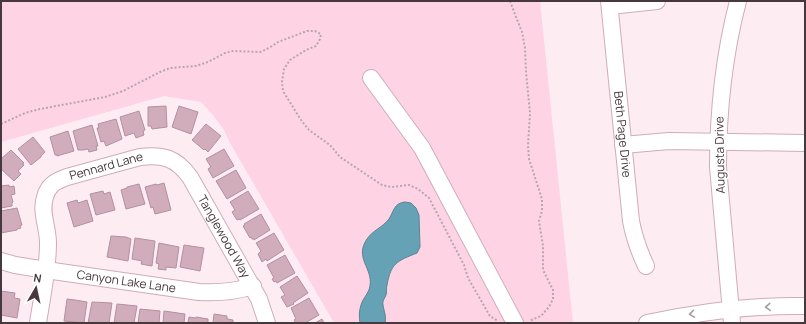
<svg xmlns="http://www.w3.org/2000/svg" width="806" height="324" font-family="Manrope,sans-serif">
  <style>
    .green { fill: #fed4e5 }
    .water { fill: #66a2b5; stroke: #5d8291 }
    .building { fill: #d1adbc; stroke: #b3909f }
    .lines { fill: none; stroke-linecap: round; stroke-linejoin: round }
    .minor-casing { stroke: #d0acbb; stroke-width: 18 }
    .path { stroke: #b6a6ac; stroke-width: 2; stroke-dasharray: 2 2; stroke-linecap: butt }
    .minor { stroke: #fff; stroke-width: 16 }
    .oneway { stroke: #a39c9e }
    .labels { text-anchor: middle; stroke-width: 3.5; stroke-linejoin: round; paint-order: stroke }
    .street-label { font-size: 12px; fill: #47383e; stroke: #fff }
  </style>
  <rect width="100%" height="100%" fill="#fdedf3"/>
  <path class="green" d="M 1,1 L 540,1 L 573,323 L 334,323 L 230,143 L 224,130 L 213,115 L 201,102 L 164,96 L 1,142 Z"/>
  <path class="water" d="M 405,202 L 411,203 L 416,208 L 419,215 L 420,247 L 417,253 C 397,261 391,263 387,285 C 386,289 387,292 386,295 C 385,297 384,299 383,301 C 382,308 387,314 385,323 L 360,323 C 359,317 359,311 361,305 C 363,298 369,293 370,286 C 373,268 354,258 367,239 C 372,231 383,227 389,219 C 394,211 394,203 405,202 Z"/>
  <path class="building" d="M 166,106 L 167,127 L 152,129 L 151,126 L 148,126 L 148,107 Z
    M 179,106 L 198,112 L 191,134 L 172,127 Z
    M 139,111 L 145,130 L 143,131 L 144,135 L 136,138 L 134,133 L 125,136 L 120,117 Z
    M 116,119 L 122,139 L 106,146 L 104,141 L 101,142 L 97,128 L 99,128 L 98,124 Z
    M 206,124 L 221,136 L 208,152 L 205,149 L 204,150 L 192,140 Z
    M 92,125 L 98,146 L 96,146 L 97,150 L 89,152 L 88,149 L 83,150 L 78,150 L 73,131 Z
    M 68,131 L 74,151 L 57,156 L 57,155 L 55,155 L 50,137 Z
    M 33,137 L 45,152 L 41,156 L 41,157 L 31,165 L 18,149 Z
    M 224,149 L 234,166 L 213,178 L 208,169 L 211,167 L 206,159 Z
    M 11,150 L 24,163 L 22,164 L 24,165 L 18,171 L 21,174 L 14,181 L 1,169 L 1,159 Z
    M 236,170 L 246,188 L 227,199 L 216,181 Z
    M 164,183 L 171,210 L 155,214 L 153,207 L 151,208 L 145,187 L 156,184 L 157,185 Z
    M 139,184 L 145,204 L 126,209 L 121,190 L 127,188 L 127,187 Z
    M 9,185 L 9,187 L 14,186 L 15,194 L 11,195 L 13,202 L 12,203 L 12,206 L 1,208 L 1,186 Z
    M 103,191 L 104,194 L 110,192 L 115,210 L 96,215 L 90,194 Z
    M 248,191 L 259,209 L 240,220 L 239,219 L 237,220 L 232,212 L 235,210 L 230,202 Z
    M 77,200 L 78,203 L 87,200 L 93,221 L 74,227 L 67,203 Z
    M 17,208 L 22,225 L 20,226 L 21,228 L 17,229 L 17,230 L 1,233 L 1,211 Z
    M 261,214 L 270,230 L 254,240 L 254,239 L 252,239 L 251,237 L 250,238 L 243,226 L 245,225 L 244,224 Z
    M 274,233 L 284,250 L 267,261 L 266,259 L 262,262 L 258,254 L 261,251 L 256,243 Z
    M 111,236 L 126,237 L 131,239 L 128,261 L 107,257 Z
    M 135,238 L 155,241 L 152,266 L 141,264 L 142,261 L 132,259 Z
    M 159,243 L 179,247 L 176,268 L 166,267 L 166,270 L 158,269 L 159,264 L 156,263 Z
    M 184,245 L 204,248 L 200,271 L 180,267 Z
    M 285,255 L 295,273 L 277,283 L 276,281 L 274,282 L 272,279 L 274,278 L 267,265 Z
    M 297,276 L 308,293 L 293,303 L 294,304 L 287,307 L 281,297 L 285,295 L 280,287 Z
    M 1,291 L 15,293 L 14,298 L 20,299 L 17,318 L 1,315 Z
    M 309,298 L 319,315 L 305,323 L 296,323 L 294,320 L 296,319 L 291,308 Z
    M 67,299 L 75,300 L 87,302 L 84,323 L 64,321 Z
    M 92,302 L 112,303 L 109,323 L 88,323 Z
    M 117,304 L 137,306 L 134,323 L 114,323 Z
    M 140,309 L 160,311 L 159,323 L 138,323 Z
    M 164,311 L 185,314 L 184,323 L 163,323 Z
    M 214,314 L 227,316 L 227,319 L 233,320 L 233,323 L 213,323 Z
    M 189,317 L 196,318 L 196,317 L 208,319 L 208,323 L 188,323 Z
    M 322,319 L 324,323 L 315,323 Z"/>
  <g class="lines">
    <g class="minor-casing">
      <g id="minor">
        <path id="s1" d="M 609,1 L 631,221 C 634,237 639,251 646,266"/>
        <path d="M 610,6 L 657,1"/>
        <path d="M 371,78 L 422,148 L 515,323"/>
        <path d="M 623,145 L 669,141 L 805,143"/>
        <path id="s2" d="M 1,261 L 15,265 L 46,270 L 199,292 C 217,293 234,292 253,286"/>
        <path id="s3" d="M 38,323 C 42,297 48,270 48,243 C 48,227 40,212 45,197 C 48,185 56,181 67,177 L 140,157 C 163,154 176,158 190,177 L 259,299 L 267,323"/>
        <path d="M 647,323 C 699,312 752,305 805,306"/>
        <path d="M 732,323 L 718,167 C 718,111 724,55 738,1"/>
      </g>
    </g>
    <path class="path" d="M 510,1 L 516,17 L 522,32 L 525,48 L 526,72 L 530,113 L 528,145 L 529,159 L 542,199 L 542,211 L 539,221 L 543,246 L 543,270 L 553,290 L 553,299 L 549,307 L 541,316 L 529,321
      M 1,124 L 25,113 L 40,109 L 105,97 L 123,91 L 160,72 L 170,68 L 196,66 L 208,62 L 225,53 L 233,51 L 260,52 L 269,48 L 278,42 L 307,31 L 315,31 L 321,34 L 320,39 L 316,46 L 306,50 L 290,60 L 284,69 L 282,82 L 283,91 L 301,120 L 309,130 L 330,145 L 340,157 L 382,185 L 391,187 L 409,185 L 418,189 L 429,198 L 464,265 L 468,278 L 490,316 L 498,321"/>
    <use href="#minor" class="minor"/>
  </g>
  <defs><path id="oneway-chevron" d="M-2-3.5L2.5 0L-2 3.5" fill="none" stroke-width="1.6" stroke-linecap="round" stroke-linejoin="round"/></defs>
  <g class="oneway">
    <use href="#oneway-chevron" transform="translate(768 307) rotate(177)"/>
    <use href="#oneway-chevron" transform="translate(692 314) rotate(171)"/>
  </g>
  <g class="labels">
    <g class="street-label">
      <text dy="4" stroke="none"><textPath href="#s1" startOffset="134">Beth Page Drive</textPath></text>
      <text transform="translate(720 155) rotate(-91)" y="4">Augusta Drive</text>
      <text dy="4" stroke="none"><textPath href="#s3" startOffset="199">Pennard Lane</textPath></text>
      <text dy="4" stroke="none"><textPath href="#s3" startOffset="360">Tanglewood Way</textPath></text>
      <text dy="4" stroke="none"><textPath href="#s2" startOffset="127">Canyon Lake Lane</textPath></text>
    </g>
  </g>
  <rect width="806" height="324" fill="none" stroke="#47383e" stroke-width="4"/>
  <g transform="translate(36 288) rotate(9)" stroke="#ffffff" stroke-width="3" paint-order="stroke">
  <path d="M0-3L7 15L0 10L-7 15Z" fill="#47383e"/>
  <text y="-6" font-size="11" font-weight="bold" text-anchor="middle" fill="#47383e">N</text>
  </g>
</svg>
